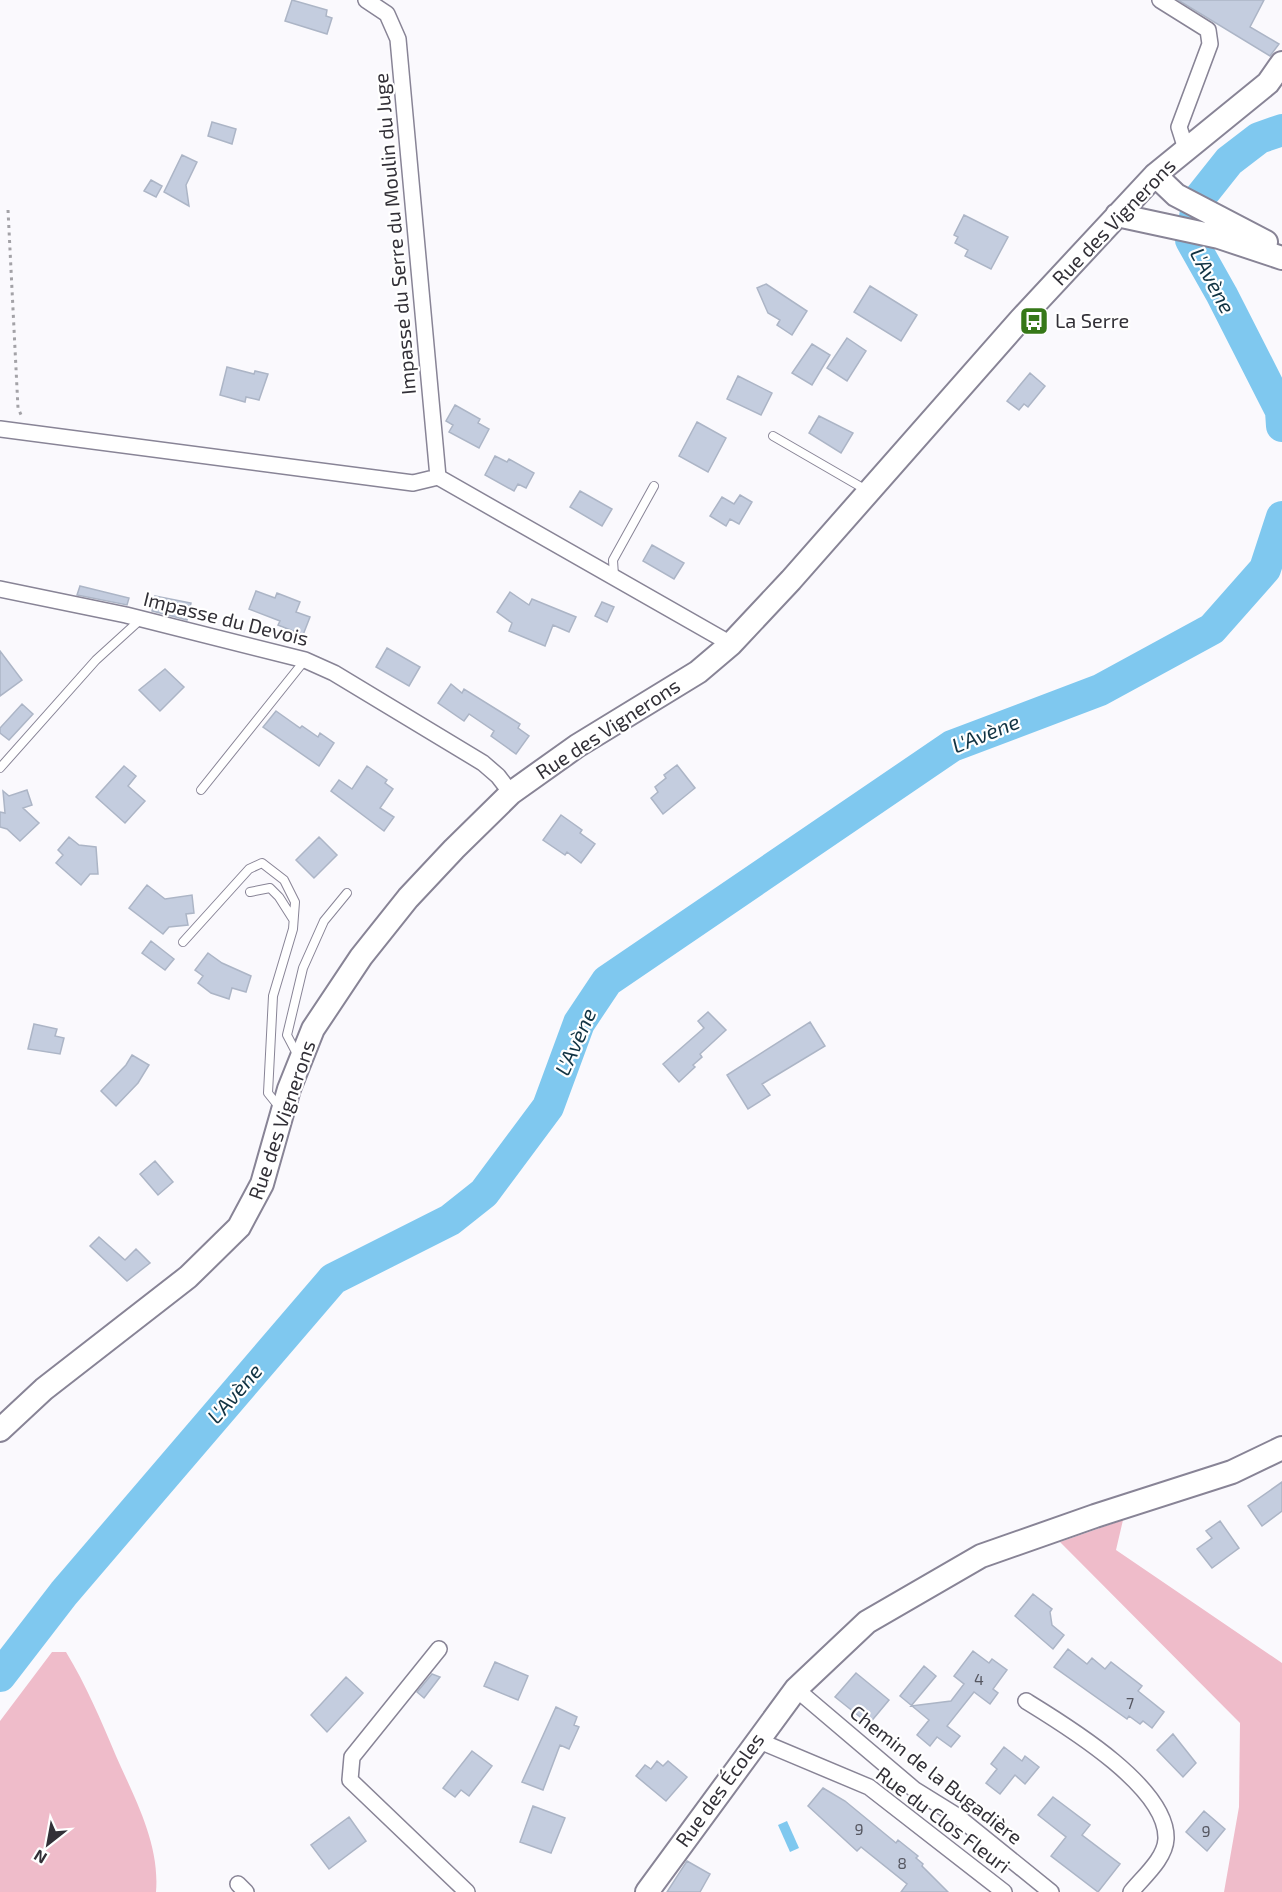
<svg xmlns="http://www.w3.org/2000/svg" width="1282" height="1892" font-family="'Exo 2',sans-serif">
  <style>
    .green { fill: #efbcca }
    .water { fill: #7fc8ef }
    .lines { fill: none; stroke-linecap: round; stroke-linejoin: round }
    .river { stroke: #7fc8ef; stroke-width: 32 }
    .building { fill: #c4cddf; stroke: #acb5c6; stroke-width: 1.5 }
    .lane-casing { stroke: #888496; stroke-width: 10 }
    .street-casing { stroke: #888496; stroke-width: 18 }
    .secondary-casing { stroke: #888496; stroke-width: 26 }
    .path { stroke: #a3a2a7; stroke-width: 3; stroke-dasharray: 3 4.5; stroke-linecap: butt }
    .lane { stroke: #fff; stroke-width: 8 }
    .street { stroke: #fff; stroke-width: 15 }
    .secondary { stroke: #fff; stroke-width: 22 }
    .labels { text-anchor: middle; stroke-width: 4.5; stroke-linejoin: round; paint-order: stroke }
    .number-label { font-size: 16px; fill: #565761 }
    .street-label { font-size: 20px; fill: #323037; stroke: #fff }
    .poi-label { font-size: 20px; fill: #323037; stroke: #fff; text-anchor: start }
    .water-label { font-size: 21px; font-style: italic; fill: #113343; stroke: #fff }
  </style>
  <rect width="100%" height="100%" fill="#faf9fd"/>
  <path class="green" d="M 1123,1520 L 1116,1550 L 1282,1663 L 1282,1892 L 1224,1892 L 1239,1807 L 1240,1723 L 1060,1542 Z
    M 52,1652 L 66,1652 C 86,1685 101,1720 116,1756 C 135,1799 160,1844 156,1892 L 0,1892 L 0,1721 Z"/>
  <path class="water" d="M 787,1821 L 799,1848 L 790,1852 L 778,1825 Z"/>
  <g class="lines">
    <path class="river" d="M 1282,130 L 1259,138 L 1229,161 L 1198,200 L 1191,240 L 1222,295 L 1281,411 L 1282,426
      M 0,1676 L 64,1593 L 333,1279 L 450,1220 L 484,1193 L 548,1107 L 579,1023 L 607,981 L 952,746 L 1100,690 L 1212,629 L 1265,569 L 1282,517"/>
  </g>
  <path class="building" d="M 292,0 L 327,10 L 326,16 L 332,18 L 327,34 L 285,21 Z
    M 1178,0 L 1264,0 L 1250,27 L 1279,44 L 1270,56 Z
    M 212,122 L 236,129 L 232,144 L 208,136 Z
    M 182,155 L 197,162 L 186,185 L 189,206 L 164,192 Z
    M 151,180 L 162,186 L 156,197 L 144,191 Z
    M 964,215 L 1008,237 L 991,269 L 965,256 L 968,250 L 955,243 L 958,237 L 954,235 Z
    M 766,284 L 807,311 L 792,335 L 777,325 L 780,320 L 768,313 L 757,288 Z
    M 870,286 L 917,315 L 901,341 L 854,312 Z
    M 847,338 L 866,351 L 847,381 L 827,368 Z
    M 812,344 L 830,355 L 812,385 L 792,373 Z
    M 227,367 L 254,374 L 255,371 L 268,374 L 259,400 L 246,397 L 245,402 L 220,395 Z
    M 1030,373 L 1045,386 L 1028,407 L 1024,404 L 1019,410 L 1007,401 Z
    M 738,376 L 772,393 L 761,415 L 727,399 Z
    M 455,405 L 480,419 L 478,423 L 489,429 L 479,448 L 449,432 L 453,425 L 446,421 Z
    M 819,416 L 853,433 L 841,453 L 809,433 Z
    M 697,422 L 726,438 L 708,472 L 679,456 Z
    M 495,456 L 507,462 L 509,459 L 534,473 L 526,488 L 518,484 L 514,491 L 485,475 Z
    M 580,491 L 612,509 L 602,526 L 570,507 Z
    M 740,495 L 752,502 L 739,524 L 730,519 L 726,526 L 710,516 L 722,497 L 734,504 Z
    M 652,545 L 684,563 L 674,579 L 643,561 Z
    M 80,586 L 129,598 L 127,605 L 77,595 Z
    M 256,591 L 275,598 L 277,593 L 300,602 L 296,612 L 310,617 L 303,635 L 278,625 L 280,621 L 249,609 Z
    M 510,592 L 529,605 L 532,599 L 576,617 L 569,632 L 553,625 L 545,646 L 509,631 L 512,623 L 497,612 Z
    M 155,596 L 191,603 L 187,620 L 152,611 Z
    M 602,602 L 614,607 L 607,622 L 595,616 Z
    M 387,648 L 420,667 L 409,686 L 376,667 Z
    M 0,651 L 22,680 L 0,696 Z
    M 165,669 L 184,687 L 160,711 L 139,690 Z
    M 451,684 L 462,693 L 464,689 L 520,724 L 518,728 L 529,736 L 516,754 L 491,736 L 494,731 L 469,714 L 464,721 L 438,703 Z
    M 22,704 L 33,714 L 9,740 L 0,733 L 0,728 Z
    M 276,711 L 300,728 L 302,726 L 318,737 L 320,733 L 334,743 L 319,766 L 263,727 Z
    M 677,765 L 695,788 L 663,814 L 651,798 L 658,792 L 655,787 L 666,778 L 664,775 Z
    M 124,766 L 136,776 L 128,786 L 145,801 L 125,823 L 96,797 Z
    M 367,766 L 387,780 L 385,783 L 393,789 L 380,808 L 394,817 L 384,831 L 331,791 L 339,780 L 352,789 Z
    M 27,790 L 32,805 L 23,808 L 39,823 L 20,841 L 7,829 L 0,827 L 0,812 L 5,813 L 3,791 L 9,796 Z
    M 561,815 L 582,830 L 580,833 L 595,844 L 581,863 L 567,852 L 565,855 L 543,840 Z
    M 69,837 L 79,845 L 96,847 L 98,874 L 90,874 L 81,885 L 56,863 L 63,855 L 58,850 Z
    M 319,837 L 337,855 L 314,878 L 296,860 Z
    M 147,885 L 165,899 L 192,895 L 194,913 L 186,914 L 188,925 L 169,927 L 163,934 L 129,908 Z
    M 151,941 L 174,959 L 165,970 L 142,953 Z
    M 208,953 L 222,963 L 251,976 L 246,992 L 232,988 L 229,999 L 211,993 L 198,983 L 203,976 L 195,970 Z
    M 708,1012 L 726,1030 L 700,1054 L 702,1057 L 693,1065 L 695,1067 L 679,1082 L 663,1064 L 704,1028 L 698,1021 Z
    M 810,1022 L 825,1046 L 762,1084 L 770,1095 L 748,1109 L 727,1075 Z
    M 34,1024 L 57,1029 L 55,1036 L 64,1038 L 60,1054 L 28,1049 Z
    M 132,1055 L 149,1065 L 138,1083 L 116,1106 L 101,1091 L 126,1065 Z
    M 155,1161 L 173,1182 L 158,1195 L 140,1174 Z
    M 99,1237 L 125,1260 L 136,1249 L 150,1263 L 127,1281 L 90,1246 Z
    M 1282,1482 L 1282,1511 L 1262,1526 L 1248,1506 Z
    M 1220,1521 L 1239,1548 L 1212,1568 L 1197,1549 L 1212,1538 L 1206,1531 Z
    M 1033,1594 L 1052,1609 L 1050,1612 L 1052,1625 L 1064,1635 L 1053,1649 L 1015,1616 Z
    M 1068,1649 L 1087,1664 L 1092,1658 L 1105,1669 L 1111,1662 L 1142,1686 L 1138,1691 L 1164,1712 L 1152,1728 L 1143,1721 L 1140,1724 L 1129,1716 L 1127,1719 L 1054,1667 Z
    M 973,1651 L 989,1663 L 992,1659 L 1007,1670 L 993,1689 L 998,1693 L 990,1704 L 974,1692 L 947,1726 L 960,1736 L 951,1747 L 937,1737 L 930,1746 L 917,1735 L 929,1720 L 900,1696 L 924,1666 L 936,1676 L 911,1706 L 951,1701 L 964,1684 L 954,1676 Z
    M 495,1662 L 528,1676 L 518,1700 L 484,1686 Z
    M 856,1673 L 889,1700 L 869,1724 L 835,1697 Z
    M 432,1674 L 440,1677 L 424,1698 L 417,1692 Z
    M 346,1677 L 363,1693 L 327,1732 L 311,1715 Z
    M 556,1707 L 577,1717 L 574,1725 L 579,1727 L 569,1749 L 560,1745 L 543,1790 L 522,1782 Z
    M 1173,1734 L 1196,1763 L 1183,1777 L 1157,1750 Z
    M 1004,1747 L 1022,1761 L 1025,1756 L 1039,1767 L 1025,1784 L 1015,1775 L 1000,1794 L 986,1783 L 997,1769 L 991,1764 Z
    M 472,1751 L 492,1766 L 469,1796 L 461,1790 L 455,1797 L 443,1788 Z
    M 657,1761 L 663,1766 L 668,1761 L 687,1777 L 666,1801 L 636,1776 L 645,1765 L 651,1769 Z
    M 823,1788 L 845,1801 L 896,1843 L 898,1840 L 918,1856 L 916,1858 L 923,1864 L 922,1866 L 948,1892 L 901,1892 L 907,1884 L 861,1847 L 857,1851 L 808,1806 Z
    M 1053,1797 L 1090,1825 L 1082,1835 L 1120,1864 L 1098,1892 L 1051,1856 L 1066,1837 L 1038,1815 Z
    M 533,1806 L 565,1818 L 551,1853 L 520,1842 Z
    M 1204,1811 L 1225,1829 L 1207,1851 L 1186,1832 Z
    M 349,1817 L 366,1841 L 329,1869 L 311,1845 Z
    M 687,1861 L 710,1874 L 700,1892 L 667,1892 Z"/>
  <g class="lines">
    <g class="lane-casing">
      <path id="lane" d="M 773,436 L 868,491
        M 614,576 L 613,560 L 654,486
        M 0,768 L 96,660 L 140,620
        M 201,790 L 305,660
        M 250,892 L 270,888 L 279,897 L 293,919
        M 183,942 L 249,869 L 262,863 L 284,880 L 295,902 L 293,929 L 273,996 L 268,1093 L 280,1108
        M 298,1056 L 287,1035 L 303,968 L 324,921 L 347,893"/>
    </g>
    <g class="street-casing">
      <path id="street" d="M 366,0 L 387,14 L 398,39 L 438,477
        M 1160,0 L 1208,30 L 1210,44 L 1179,127 L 1186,149
        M 0,429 L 413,483 L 438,477 L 731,644
        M 0,589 L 126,615 L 305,660 L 334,673 L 483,763 L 498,776 L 511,793
        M 439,1649 L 352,1757 L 350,1780 L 467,1892
        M 796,1689 L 915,1790 L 957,1816 L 1051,1892
        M 1026,1701 C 1065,1725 1168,1787 1166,1839 C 1165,1859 1143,1877 1131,1892
        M 757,1740 L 869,1787 L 1004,1892
        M 238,1884 L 246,1892"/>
    </g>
    <g class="secondary-casing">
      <path id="secondary" d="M 1155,175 L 1176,195 L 1266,242
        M 1117,215 L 1219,237 L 1282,258
        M 0,1430 L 44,1389 L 188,1277 L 239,1227 L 262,1184 L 289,1089 L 313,1029 L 361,957 L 408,898 L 454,849 L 511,793 L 577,746 L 698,672 L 731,644 L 791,580 L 1020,320 L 1155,175 L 1268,83 L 1282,63
        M 647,1892 L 796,1689 L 867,1622 L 981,1556 L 1095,1516 L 1232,1472 L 1282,1448"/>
    </g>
    <path class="path" d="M 8,210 L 18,408 L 22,417"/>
    <use href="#lane" class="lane"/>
    <use href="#street" class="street"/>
    <use href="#secondary" class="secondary"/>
  </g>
  <defs>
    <g id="bus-square" transform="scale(1.5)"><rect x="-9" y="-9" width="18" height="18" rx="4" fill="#367818" stroke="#fff"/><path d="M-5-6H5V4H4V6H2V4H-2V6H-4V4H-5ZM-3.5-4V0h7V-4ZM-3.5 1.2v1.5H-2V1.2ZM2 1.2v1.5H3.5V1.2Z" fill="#fff"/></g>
  </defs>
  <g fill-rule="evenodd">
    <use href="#bus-square" x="1034" y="321"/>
  </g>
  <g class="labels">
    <g class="number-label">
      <text x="979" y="1685">4</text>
      <text x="1130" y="1709">7</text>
      <text x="859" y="1835">9</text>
      <text x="1206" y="1837">9</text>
      <text x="902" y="1869">8</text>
    </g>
    <g class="street-label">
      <text transform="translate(1114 222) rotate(-46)" y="7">Rue des Vignerons</text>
      <text transform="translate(395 234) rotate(-95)" y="7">Impasse du Serre du Moulin du Juge</text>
      <text transform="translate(226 619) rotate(14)" y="7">Impasse du Devois</text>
      <text transform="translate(608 729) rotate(-33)" y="7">Rue des Vignerons</text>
      <text transform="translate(282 1120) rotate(-71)" y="7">Rue des Vignerons</text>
      <text transform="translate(936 1775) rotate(38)" y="7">Chemin de la Bugadière</text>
      <text transform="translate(720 1790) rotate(-54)" y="7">Rue des Écoles</text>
      <text transform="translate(943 1820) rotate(37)" y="7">Rue du Clos Fleuri</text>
    </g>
    <g class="poi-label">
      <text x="1055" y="328">La Serre</text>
    </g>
    <g class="water-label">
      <text transform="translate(1212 281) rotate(62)" y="7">L'Avène</text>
      <text transform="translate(986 734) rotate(-22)" y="7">L'Avène</text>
      <text transform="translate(576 1042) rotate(-66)" y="7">L'Avène</text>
      <text transform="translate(235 1394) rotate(-49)" y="7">L'Avène</text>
    </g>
  </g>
  <g transform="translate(48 1844) rotate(211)" stroke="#ffffff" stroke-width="4.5" paint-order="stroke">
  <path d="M0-4.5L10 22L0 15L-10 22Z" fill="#323037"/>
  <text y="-9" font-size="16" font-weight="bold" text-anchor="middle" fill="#323037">N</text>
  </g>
</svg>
